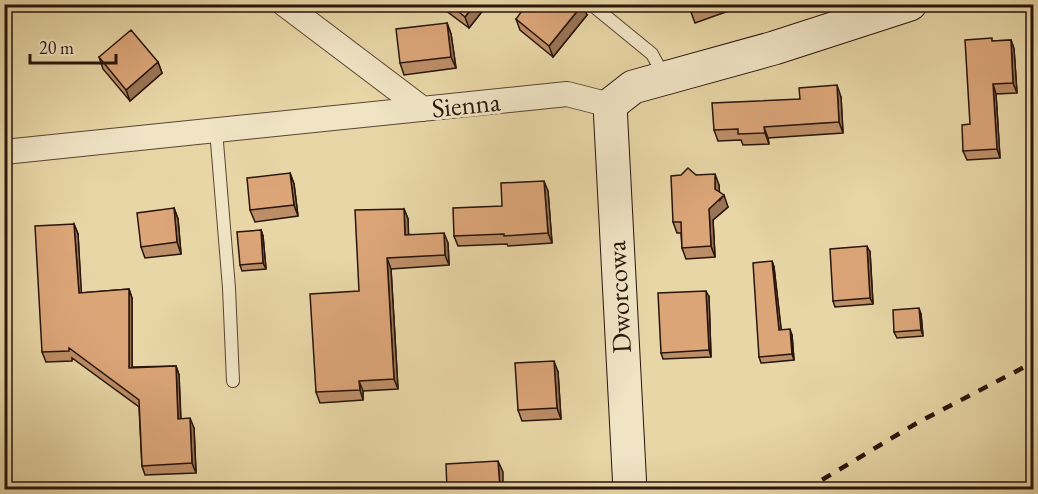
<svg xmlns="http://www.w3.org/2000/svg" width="1038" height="494" font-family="'EB Garamond',serif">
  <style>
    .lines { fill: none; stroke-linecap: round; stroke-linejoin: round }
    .lane-casing { stroke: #584532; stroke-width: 14 }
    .street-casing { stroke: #584532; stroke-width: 26 }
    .secondary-casing { stroke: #28150c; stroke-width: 35 }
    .lane { stroke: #f0e4c5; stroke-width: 12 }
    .street { stroke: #f0e4c5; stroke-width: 24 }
    .secondary { stroke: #f0e4c5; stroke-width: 33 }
    .rail { stroke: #28150c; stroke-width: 4.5; stroke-dasharray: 10 10; stroke-linecap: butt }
    .wall { fill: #bc8e67; stroke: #28150c; stroke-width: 1.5 }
    .shaded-wall { fill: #997454; stroke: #28150c; stroke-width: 1.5 }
    .building { fill: #dba578; stroke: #28150c; stroke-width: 1.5 }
    .labels { text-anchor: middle; stroke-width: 6; stroke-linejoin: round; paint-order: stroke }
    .street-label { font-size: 27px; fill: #28150c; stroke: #f0e4c5 }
  </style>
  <rect width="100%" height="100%" fill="#e8d6a6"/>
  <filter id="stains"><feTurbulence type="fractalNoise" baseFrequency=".00333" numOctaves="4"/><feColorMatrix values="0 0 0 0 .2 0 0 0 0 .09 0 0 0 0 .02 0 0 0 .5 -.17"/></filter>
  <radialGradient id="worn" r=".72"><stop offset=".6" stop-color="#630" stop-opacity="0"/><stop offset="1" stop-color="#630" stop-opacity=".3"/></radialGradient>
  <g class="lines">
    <g class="lane-casing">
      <path id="lane" d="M 591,4 L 652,54 L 664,76
        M 216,130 L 229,288 L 233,381"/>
    </g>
    <g class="street-casing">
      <path id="street" d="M 284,4 L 423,109
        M 4,152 L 567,94 L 610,105"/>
    </g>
    <g class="secondary-casing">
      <path id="secondary" d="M 630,490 L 610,105 L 633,87 L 774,48 L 910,4"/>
    </g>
    <use href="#lane" class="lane"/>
    <use href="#street" class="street"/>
    <use href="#secondary" class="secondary"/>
    <path class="rail" d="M 805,490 L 917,423 L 1034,362"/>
  </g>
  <path class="wall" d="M 443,4 L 488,4 L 469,28 L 445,10 Z
    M 688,4 L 748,4 L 695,23 Z
    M 587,15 L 553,57 L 520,30 L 516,19 Z
    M 447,23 L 451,34 L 456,68 L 404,75 L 400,63 Z
    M 1011,40 L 1014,49 L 1017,93 L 996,94 L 1000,158 L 967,160 L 963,151 L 993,41 Z
    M 99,57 L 158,62 L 162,73 L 130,101 L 103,69 Z
    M 841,97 L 843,133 L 768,138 L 769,144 L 743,145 L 741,140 L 718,141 L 714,130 L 800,99 Z
    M 290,173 L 294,184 L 298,216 L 255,222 L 250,210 Z
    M 696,175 L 719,185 L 719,192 L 728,207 L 713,220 L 715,257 L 686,259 L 682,248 L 681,233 L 677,233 L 673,222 Z
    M 548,191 L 552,243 L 508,246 L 507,244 L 458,246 L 454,236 L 502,206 Z
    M 174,208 L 178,219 L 181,254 L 145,258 L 141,247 Z
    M 404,209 L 408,219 L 408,234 L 448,243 L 449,265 L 391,269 L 398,389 L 363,391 L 363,400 L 320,403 L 316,392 Z
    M 74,224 L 78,234 L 81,293 L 129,289 L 132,298 L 132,367 L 176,366 L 179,375 L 181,419 L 194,428 L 196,473 L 145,475 L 142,466 L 139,407 L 72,358 L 72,361 L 46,362 L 42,352 Z
    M 261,230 L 263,236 L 266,269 L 242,271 L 240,265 Z
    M 870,252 L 873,304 L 835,307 L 833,301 Z
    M 772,261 L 774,267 L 781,330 L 792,335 L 794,360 L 761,363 L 759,357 Z
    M 709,297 L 711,357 L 663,359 L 661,353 Z
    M 921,314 L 923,336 L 897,338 L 894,332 Z
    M 558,372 L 561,419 L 522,421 L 518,410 Z"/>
  <path class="shaded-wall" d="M 475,4 L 488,4 L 469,28 L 465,17 Z
    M 583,4 L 587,15 L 553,57 L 549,46 Z
    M 447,23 L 451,34 L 456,68 L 451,57 Z
    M 1011,40 L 1014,49 L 1017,93 L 1013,83 Z
    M 158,62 L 162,73 L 130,101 L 126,90 Z
    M 993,84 L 996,94 L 1000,158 L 997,149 Z
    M 837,85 L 841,97 L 843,133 L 839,122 Z
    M 764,127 L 768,138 L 769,144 L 765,133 Z
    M 290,173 L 294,184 L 298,216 L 294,205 Z
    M 715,174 L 719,185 L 720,200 L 724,195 L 728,207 L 713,220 L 715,257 L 711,246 L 709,209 L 715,189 Z
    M 544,181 L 548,191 L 552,243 L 548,233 Z
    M 174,208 L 178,219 L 181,254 L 177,242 Z
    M 404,209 L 408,219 L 409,245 L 405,235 Z
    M 74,224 L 78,234 L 82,302 L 79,293 Z
    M 261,230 L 263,236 L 266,269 L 263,263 Z
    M 444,233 L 448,243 L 449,265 L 445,255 Z
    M 867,246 L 870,252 L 873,304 L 870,298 Z
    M 387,258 L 391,269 L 398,389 L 394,379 Z
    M 772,261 L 774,267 L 782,336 L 779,330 Z
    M 129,289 L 132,298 L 132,377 L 129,368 Z
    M 706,291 L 709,297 L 711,357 L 709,350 Z
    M 919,308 L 921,314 L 923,336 L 921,330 Z
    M 790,329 L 792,335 L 794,360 L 792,354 Z
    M 554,361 L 558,372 L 561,419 L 557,408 Z
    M 176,366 L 179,375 L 181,428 L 178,419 Z
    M 359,381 L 363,391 L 363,400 L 360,390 Z
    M 190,418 L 194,428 L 196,473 L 192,463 Z
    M 498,461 L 503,472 L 503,489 L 500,489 L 500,488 Z"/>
  <path class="building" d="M 449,4 L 475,4 L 465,17 Z
    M 527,4 L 583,4 L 549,46 L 516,19 Z
    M 688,4 L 711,4 L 691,12 Z
    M 447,23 L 451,57 L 400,63 L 396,29 Z
    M 131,30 L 158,62 L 126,90 L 99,57 Z
    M 992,38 L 992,41 L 1011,40 L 1013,83 L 993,84 L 997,149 L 963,151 L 962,125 L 970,124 L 965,40 Z
    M 837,85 L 839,122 L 764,127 L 765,133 L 738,134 L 738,129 L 714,130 L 712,103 L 800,99 L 799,88 Z
    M 688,168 L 696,175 L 715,174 L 715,189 L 724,195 L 709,209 L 711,246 L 682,248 L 681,222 L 673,222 L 671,176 L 681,175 Z
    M 290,173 L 294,205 L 250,210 L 247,178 Z
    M 544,181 L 548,233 L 504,236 L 504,234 L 454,236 L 453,208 L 502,206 L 501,183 Z
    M 174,208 L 177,242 L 141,247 L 137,213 Z
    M 404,209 L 405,235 L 444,233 L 445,255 L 387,258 L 394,379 L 359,381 L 360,390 L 316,392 L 310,294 L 359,291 L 355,210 Z
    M 74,224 L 79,293 L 129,289 L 129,368 L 176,366 L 178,419 L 190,418 L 192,463 L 142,466 L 139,400 L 69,348 L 69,351 L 42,352 L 35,226 Z
    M 261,230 L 263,263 L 240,265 L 237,232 Z
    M 867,246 L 870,298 L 833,301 L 830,249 Z
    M 772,261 L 779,330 L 790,329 L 792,354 L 759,357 L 753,263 Z
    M 706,291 L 709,350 L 661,353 L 658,293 Z
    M 919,308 L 921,330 L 894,332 L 893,310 Z
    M 554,361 L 557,408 L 518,410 L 515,363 Z
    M 498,461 L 500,488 L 447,489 L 446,464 Z
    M 1034,481 L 1034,489 L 997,489 L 996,488 Z"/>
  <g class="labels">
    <g class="street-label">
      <text transform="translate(466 105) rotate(-6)" y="9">Sienna</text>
      <text transform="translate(619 297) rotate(-93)" y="9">Dworcowa</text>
    </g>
  </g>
  <rect width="1038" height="494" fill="none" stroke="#e8d6a6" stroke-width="24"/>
  <rect x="6" y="6" width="1026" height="482" fill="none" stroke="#28150c" stroke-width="3"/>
  <rect x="12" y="12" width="1014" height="470" fill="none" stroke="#28150c" stroke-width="1.5"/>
  <path d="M30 54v9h86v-9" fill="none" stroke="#28150c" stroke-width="3"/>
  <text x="39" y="54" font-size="18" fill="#28150c" stroke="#f0e4c5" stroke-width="4.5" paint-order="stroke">20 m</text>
  <rect width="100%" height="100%" filter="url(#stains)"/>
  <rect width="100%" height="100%" fill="url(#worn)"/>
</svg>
